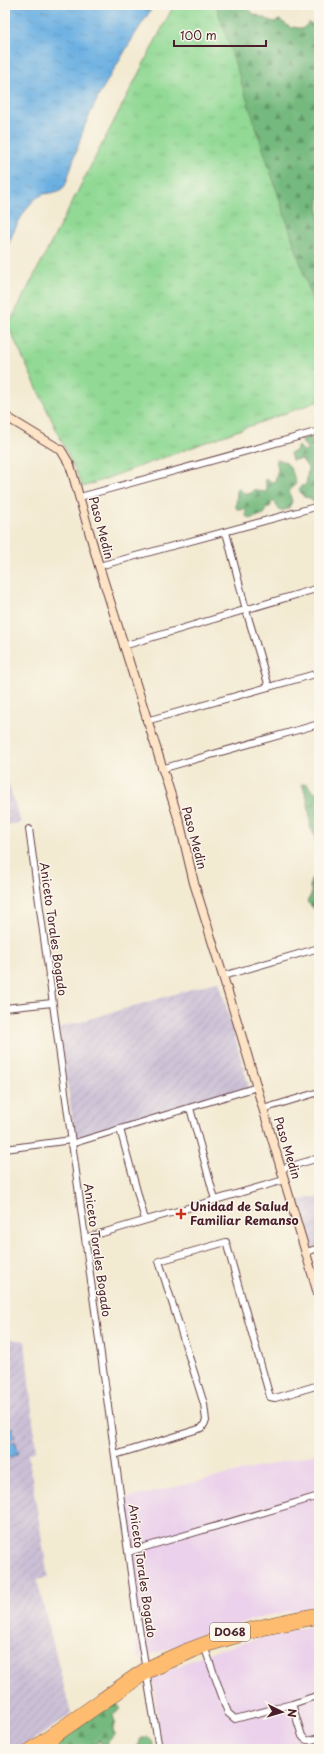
<svg xmlns="http://www.w3.org/2000/svg" width="324" height="1754" font-family="'Playpen Sans',sans-serif">
  <style>
    .built { fill: #ebd1eb }
    .industrial { fill: url(#industrial-furrows) }
    .forest { fill: url(#forest-firs); stroke: #5f6c54 }
    .park { fill: url(#park-tufts); stroke: #6e7c60 }
    .water { fill: url(#water-ripples); stroke: #5b6886 }
    .lines { fill: none; stroke-linecap: round; stroke-linejoin: round }
    .street-casing { stroke: #633d44; stroke-width: 8 }
    .secondary-casing { stroke: #633d44; stroke-width: 10 }
    .primary-casing { stroke: #633d44; stroke-width: 10 }
    .street { stroke: #fff; stroke-width: 6 }
    .secondary { stroke: #fee4c6; stroke-width: 8 }
    .primary { stroke: #fdbc70; stroke-width: 9 }
    .poi-dot { fill: #c8321e; stroke: #fbf7ec; stroke-width: 1.5 }
    .labels { text-anchor: middle; stroke-width: 3; stroke-linejoin: round; paint-order: stroke }
    .shield { fill: #fbf7ec; stroke: #7f6065; stroke-width: 1 }
    .shield-label { font-size: 11px; font-weight: bold; fill: #4a1f2b }
    .street-label { font-size: 12px; fill: #4a1f2b; stroke: #fbf7ec }
    .poi-label { font-size: 12px; font-weight: bold; fill: #4a1f2b; stroke: #fbf7ec; text-anchor: start }
  </style>
  <defs>
    <pattern id="industrial-furrows" width="10" height="10" patternUnits="userSpaceOnUse"><rect width="10" height="10" fill="#cbbfd5"/><path d="M-1 1l2-2M0 10L10 0M9 11l2-2" fill="none" stroke="#b0a4b7"/></pattern>
    <pattern id="forest-firs" width="22" height="20" patternUnits="userSpaceOnUse"><rect width="22" height="20" fill="#74b97e"/><path d="M5 1l3.5 6h-7zM16 11l3.5 6h-7z" fill="#619667"/></pattern>
    <pattern id="park-tufts" width="24" height="20" patternUnits="userSpaceOnUse"><rect width="24" height="20" fill="#91d994"/><path d="M3 7l-1-3M5 7V3M7 7l1-3M15 17l-1-3M17 17v-4M19 17l1-3" fill="none" stroke="#7fba80"/></pattern>
    <pattern id="water-ripples" width="26" height="14" patternUnits="userSpaceOnUse"><rect width="26" height="14" fill="#6cb0e2"/><path d="M2 4q2-2 4 0t4 0M15 11q2-2 4 0t4 0" fill="none" stroke="#5b8fb7"/></pattern>
  </defs>
  <rect width="100%" height="100%" fill="#fbf7ec"/>
  <filter id="ink" filterUnits="userSpaceOnUse"><feTurbulence type="fractalNoise" baseFrequency=".025" numOctaves="2"/><feDisplacementMap in="SourceGraphic" scale="8" xChannelSelector="R" yChannelSelector="G"/><feConvolveMatrix kernelMatrix="1 2 1 2 8 2 1 2 1" color-interpolation-filters="sRGB"/></filter>
  <filter id="wash" filterUnits="userSpaceOnUse"><feTurbulence type="fractalNoise" baseFrequency=".012" numOctaves="4" result="noise"/><feDisplacementMap in="SourceGraphic" scale="16" xChannelSelector="R" yChannelSelector="G"/><feGaussianBlur stdDeviation="0.9" result="paint"/><feColorMatrix in="noise" values="0 0 0 0 0 0 0 0 0 0 0 0 0 0 0 0 0 1.4 0 .05"/><feComposite in="paint" operator="in"/></filter>
  <g filter="url(#wash)">
    <rect width="100%" height="100%" fill="#f3ead2"/>
    <path class="built" d="M 319,1453 L 319,1606 L 263,1616 L 138,1659 L 124,1499 Z
      M 319,1624 L 319,1746 L 311,1749 L 161,1749 L 153,1677 L 208,1653 L 249,1641 Z"/>
    <path class="industrial" d="M 5,773 L 21,823 L 5,825 Z
      M 219,981 L 249,1087 L 81,1138 L 75,1137 L 59,1028 Z
      M 319,1196 L 319,1246 L 311,1248 L 296,1201 Z
      M 5,1338 L 25,1341 L 36,1451 L 28,1454 L 48,1577 L 37,1580 L 71,1714 L 21,1749 L 5,1749 Z"/>
    <path class="forest" d="M 204,5 L 226,6 L 245,5 L 254,14 L 274,22 L 280,20 L 291,28 L 294,27 L 302,29 L 309,23 L 319,26 L 319,267 L 316,273 L 319,278 L 319,311 L 314,311 Z
      M 303,438 L 311,438 L 314,441 L 314,448 L 319,447 L 319,502 C 315,503 311,502 310,498 L 304,497 L 299,490 L 301,486 L 306,485 L 308,468 L 302,459 L 292,460 L 290,453 L 296,451 L 298,446 L 302,450 L 306,452 L 307,448 L 302,442 Z
      M 276,460 C 290,459 293,473 296,484 L 289,490 L 292,502 L 288,509 L 280,511 L 273,500 L 270,507 L 267,507 L 264,514 L 250,519 L 246,516 L 246,509 L 240,510 L 236,508 L 237,490 L 239,488 L 242,492 L 249,494 L 255,489 L 257,491 L 267,492 L 265,479 L 272,482 L 275,481 L 278,469 Z
      M 302,784 L 307,784 L 313,792 L 319,794 L 319,856 L 316,851 L 315,836 L 310,827 L 310,817 L 307,798 Z
      M 314,876 L 319,882 L 319,908 L 314,909 L 307,902 L 312,893 C 309,887 309,881 314,876 Z
      M 115,1701 L 121,1709 L 113,1715 L 115,1723 L 113,1727 L 114,1735 L 106,1744 L 100,1743 L 99,1739 L 95,1749 L 45,1749 L 69,1731 L 78,1730 L 81,1724 Z
      M 147,1736 L 152,1741 L 154,1749 L 131,1749 L 139,1745 L 140,1739 Z"/>
    <path class="park" d="M 174,5 L 216,5 L 319,320 L 319,401 L 83,487 L 8,326 Z"/>
    <path class="water" d="M 5,5 L 154,5 L 134,36 L 100,93 L 85,125 L 65,186 C 57,195 49,191 40,196 C 26,202 9,239 5,254 Z
      M 12,1427 L 15,1437 L 5,1442 L 5,1430 Z
      M 15,1441 L 19,1453 L 5,1460 L 5,1445 Z"/>
  </g>
  <g filter="url(#ink)">
    <g class="lines">
      <g class="street-casing">
        <path id="street" d="M 80,497 L 319,431
          M 226,532 L 246,610 L 269,687
          M 99,566 L 319,506
          M 123,646 L 319,588
          M 146,721 L 319,673
          M 161,769 L 319,724
          M 29,829 L 136,1610 L 159,1749
          M 223,976 L 319,948
          M 5,1008 L 52,1003
          M 190,1108 L 215,1200
          M 263,1109 L 319,1092
          M 120,1129 L 145,1220
          M 71,1144 L 257,1087
          M 5,1149 L 71,1140
          M 281,1169 L 319,1158
          M 85,1238 L 284,1180
          M 306,1252 L 319,1248
          M 115,1455 L 202,1428 L 206,1421 L 204,1404 L 159,1261 L 226,1242 L 270,1397 L 275,1398 L 319,1385
          M 128,1552 L 319,1496
          M 204,1646 L 228,1713 L 235,1719 L 292,1704 L 319,1695
          M 292,1704 L 302,1736 C 307,1743 311,1740 319,1738"/>
      </g>
      <g class="secondary-casing">
        <path id="secondary" d="M 5,416 L 61,450 L 70,465 L 99,566 L 180,824 L 194,883 L 241,1034 L 319,1297"/>
      </g>
      <g class="primary-casing">
        <path id="primary" d="M 28,1749 C 52,1732 76,1715 100,1698 C 115,1688 130,1676 145,1667 C 200,1638 258,1623 319,1612
          M 40,1749 L 148,1674 L 205,1648 L 266,1630 L 319,1619"/>
      </g>
      <use href="#street" class="street"/>
      <use href="#secondary" class="secondary"/>
      <use href="#primary" class="primary"/>
    </g>
  </g>
  <path class="poi-dot" d="M179 1208h4v4h4v4h-4v4h-4v-4h-4v-4h4z"/>
  <g class="labels">
    <rect class="shield" x="210" y="1623" width="40" height="18" rx="3"/>
    <g class="shield-label">
      <text x="230" y="1636">D068</text>
    </g>
    <g class="street-label">
      <text transform="translate(101 528) rotate(75)" y="4">Paso Medin</text>
      <text transform="translate(194 838) rotate(75)" y="4">Paso Medin</text>
      <text transform="translate(53 929) rotate(82)" y="4">Aniceto Torales Bogado</text>
      <text transform="translate(287 1148) rotate(73)" y="4">Paso Medin</text>
      <text transform="translate(97 1250) rotate(82)" y="4">Aniceto Torales Bogado</text>
      <text transform="translate(142 1571) rotate(82)" y="4">Aniceto Torales Bogado</text>
    </g>
    <g class="poi-label">
      <text x="190" y="1211">Unidad de Salud<tspan x="190" dy="14">Familiar Remanso</tspan></text>
    </g>
  </g>
  <rect width="324" height="1754" fill="none" stroke="#fbf7ec" stroke-width="20"/>
  <g transform="translate(282 1712) rotate(95)" stroke="#fbf7ec" stroke-width="3" paint-order="stroke">
  <path d="M0-3L7 15L0 10L-7 15Z" fill="#4a1f2b"/>
  <text y="-6" font-size="11" font-weight="bold" text-anchor="middle" fill="#4a1f2b">N</text>
  </g>
  <path d="M174 40v6h92v-6" fill="none" stroke="#4a1f2b" stroke-width="2"/>
  <text x="180" y="40" font-size="12" fill="#4a1f2b" stroke="#fbf7ec" stroke-width="3" paint-order="stroke">100 m</text>
</svg>
